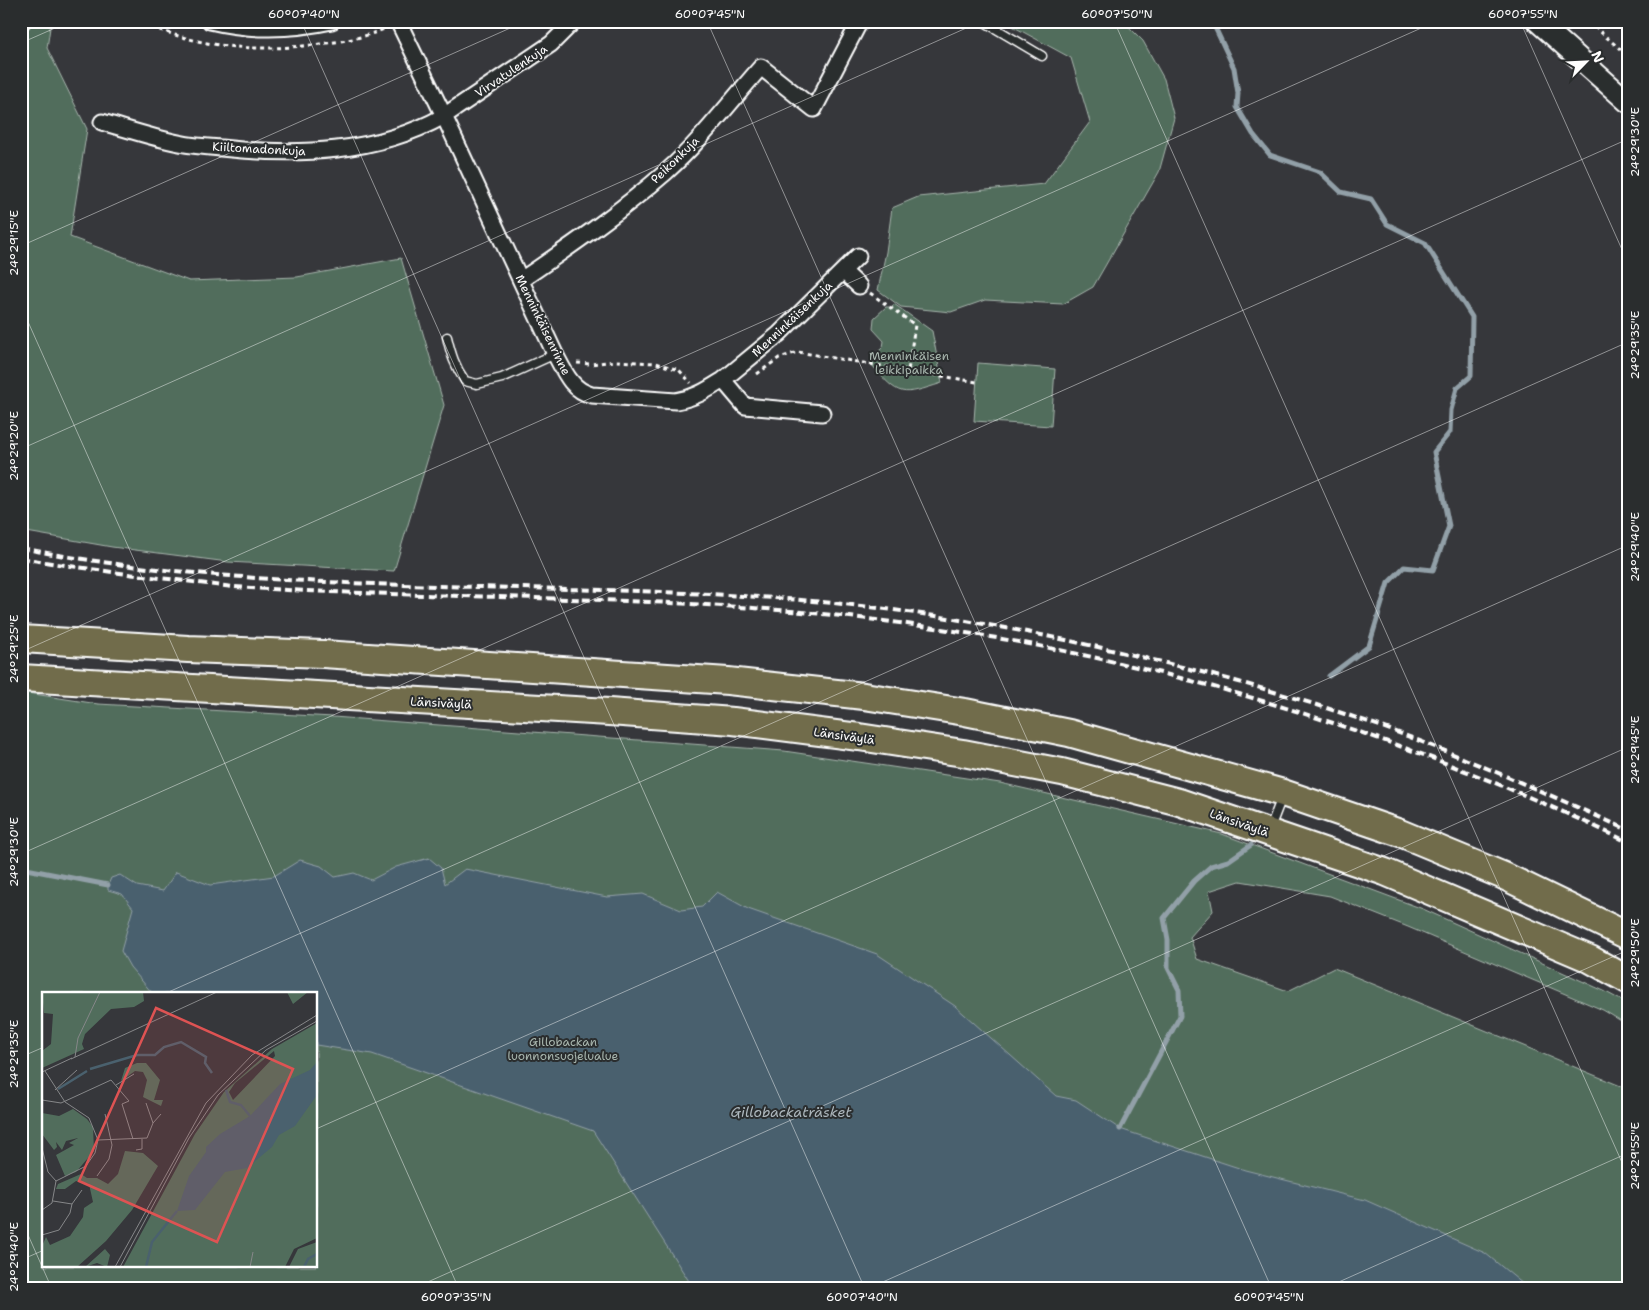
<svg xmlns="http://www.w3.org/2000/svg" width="1649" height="1310" font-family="'Shantell Sans',sans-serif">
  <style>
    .green { fill: #516d5c; stroke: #a8b6ae; fill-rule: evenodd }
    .water { fill: #4a616e; stroke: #92a0a8 }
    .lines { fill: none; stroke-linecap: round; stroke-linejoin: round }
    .stream { stroke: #92a0a8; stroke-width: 5 }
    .service-casing { stroke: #fff; stroke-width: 11 }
    .minor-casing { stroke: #fff; stroke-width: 19 }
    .secondary-casing { stroke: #fff; stroke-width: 24 }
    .motorway-casing { stroke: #fff; stroke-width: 30 }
    .path { stroke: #fff; stroke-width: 3; stroke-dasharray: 4 4; stroke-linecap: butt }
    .service { stroke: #2a2d2e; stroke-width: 8 }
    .minor { stroke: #2a2d2e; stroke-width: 15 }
    .secondary { stroke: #2a2d2e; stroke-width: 20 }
    .motorway { stroke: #716c4b; stroke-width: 26 }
    .rail { stroke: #fff; stroke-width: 4; stroke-dasharray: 8 4; stroke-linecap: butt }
    .ticks { fill: none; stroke: #fff; stroke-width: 1; stroke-opacity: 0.45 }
    .labels { text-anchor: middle; stroke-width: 4; stroke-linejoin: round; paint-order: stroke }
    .street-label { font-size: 12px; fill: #fff; stroke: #2a2d2e }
    .park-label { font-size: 12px; fill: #a8b6ae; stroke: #2a2d2e }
    .water-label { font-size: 14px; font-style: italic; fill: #aeb8be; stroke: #2a2d2e }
    .inset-river { fill: none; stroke: #4a616e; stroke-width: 2.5 }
    .inset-road { fill: none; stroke: #868789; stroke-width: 1 }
    .view { fill: #de5353; fill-opacity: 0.15; stroke: #de5353; stroke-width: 2.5 }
    .inset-edge { fill: none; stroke: #fff; stroke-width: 2.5 }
    .neatline { fill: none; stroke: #fff; stroke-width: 2 }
    .ticks-label { font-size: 12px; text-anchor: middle; fill: #fff }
  </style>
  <rect width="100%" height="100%" fill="#36373b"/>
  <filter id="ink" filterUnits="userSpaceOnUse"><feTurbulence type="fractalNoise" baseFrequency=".02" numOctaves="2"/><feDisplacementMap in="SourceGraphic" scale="10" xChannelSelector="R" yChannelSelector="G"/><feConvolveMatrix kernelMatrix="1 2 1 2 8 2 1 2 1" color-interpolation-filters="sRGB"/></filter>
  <g filter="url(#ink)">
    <path class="green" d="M 21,21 L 51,21 L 47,48 L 87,129 L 70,237 L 189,281 L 297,277 L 401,258 L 444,405 L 394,571 L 228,562 L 112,547 L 21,531 Z
      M 1003,21 L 1123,21 L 1143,41 L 1164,79 L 1174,118 L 1159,172 L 1093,287 L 1063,304 L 985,300 L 951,312 L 901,307 L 878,290 L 886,252 L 892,208 L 918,197 L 1044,184 L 1090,122 L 1071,58 Z
      M 894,304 L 932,331 L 942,383 C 901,396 900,398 871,364 L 871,359 L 883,347 L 884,341 L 873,329 L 874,318 L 886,307 L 892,307 Z
      M 978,363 L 1055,369 L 1051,426 L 974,421 Z
      M 21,692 L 98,704 L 333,717 L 784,751 L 1000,783 L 1222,834 L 1423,909 L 1604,991 L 1628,1004 L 1628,1025 L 1603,1010 L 1408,927 L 1330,896 L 1240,881 L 1209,891 L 1213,911 L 1190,937 L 1197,959 L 1288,991 L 1334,968 L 1628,1089 L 1628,1289 L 21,1289 ZM 44,994 L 316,994 L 316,1266 L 44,1266 Z"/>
    <path class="water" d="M 429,858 L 441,868 L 445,884 L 465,869 L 607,897 L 643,894 L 681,910 L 702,907 L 717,892 L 748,909 L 877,954 L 955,1006 L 1056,1096 L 1076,1100 L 1120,1129 L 1245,1170 L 1365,1200 L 1485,1253 L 1529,1289 L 694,1289 L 593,1131 L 372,1054 L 316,1045 L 316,994 L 153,994 L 130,967 L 121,951 L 133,908 L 122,894 L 108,890 L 108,885 L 111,878 L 120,875 L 137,886 L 163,891 L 176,872 L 210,885 L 274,876 L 300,860 L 321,866 L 335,877 L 354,873 L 371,880 L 396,867 Z"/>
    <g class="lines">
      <path class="stream" d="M 1212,21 L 1234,68 L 1238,93 L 1237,107 L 1253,134 L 1270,155 L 1320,172 L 1341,192 L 1371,199 L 1387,224 L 1425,243 L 1472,317 L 1471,376 L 1457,388 L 1451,410 L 1450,432 L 1434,452 L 1449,526 L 1433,570 L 1404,567 L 1388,583 L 1369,646 L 1329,676
        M 21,868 L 108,885
        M 1120,1129 L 1180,1016 L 1179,990 L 1168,968 L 1168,940 L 1164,918 L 1194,881 L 1211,866 L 1228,861 L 1251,845"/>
      <g class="service-casing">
        <path id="service" d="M 983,21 L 1042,56
          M 447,337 C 451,354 455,367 465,381 L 477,384 L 502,378 L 555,354
          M 1270,828 L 1282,797"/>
      </g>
      <g class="minor-casing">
        <path id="minor" d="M 210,21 C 251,31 291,30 332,21
          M 398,21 L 444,116 L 555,354 C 564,371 572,391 592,395 L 676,401 C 695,398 707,390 723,380 L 745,406 L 822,413
          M 102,122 C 127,129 153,138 179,143 C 193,146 207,147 221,148 C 296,156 376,154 444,116 L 551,44 L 574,21
          M 843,271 L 859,286
          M 521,280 C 571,246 620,212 666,172 C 701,141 730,102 761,67 L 814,109 L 860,21
          M 723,380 L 779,334 L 858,256"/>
      </g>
      <g class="secondary-casing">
        <path id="secondary" d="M 1537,21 L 1628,102"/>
      </g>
      <g class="motorway-casing">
        <path id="motorway" d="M 21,639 L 188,649 L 323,654 L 728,681 L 864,696 L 965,712 L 1069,733 L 1283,793 L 1400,833 L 1504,876 L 1628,936
          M 21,678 L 609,712 L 733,721 L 859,737 L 963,753 L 1062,772 L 1179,802 L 1385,872 L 1590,959 L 1628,980"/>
      </g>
      <path class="path" d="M 137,21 C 201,48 251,53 320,44 C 343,41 365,38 386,28
        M 1588,21 L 1628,56
        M 21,34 L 34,21
        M 870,293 L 915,325 L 908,371
        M 577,363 L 590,364 L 616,361 L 656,363 L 679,370 L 691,383
        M 757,374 L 779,358 L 798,352 L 977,382"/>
      <use href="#service" class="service"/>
      <use href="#minor" class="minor"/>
      <use href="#secondary" class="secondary"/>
      <use href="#motorway" class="motorway"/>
      <path class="rail" d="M 21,548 C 281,600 549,578 812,601 C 938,612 1063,637 1186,668 C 1261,687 1335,709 1407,736 C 1482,765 1555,797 1628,830
        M 21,558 C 73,567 125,574 177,580 C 201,583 226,587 251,588 C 438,599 626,595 812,613 C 1096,640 1371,719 1628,842"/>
    </g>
  </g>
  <path class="ticks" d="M 301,21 L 865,1289M 707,21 L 1272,1289M 1114,21 L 1628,1176M 1520,21 L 1628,263M 21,43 L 71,21M 21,246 L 526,21M 21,306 L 459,1289M 21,449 L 982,21M 21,652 L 1437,21M 21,854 L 1628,139M 164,994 L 1628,342M 21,1057 L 44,1047M 316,1129 L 1628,545M 21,1219 L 52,1289M 21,1260 L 44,1250M 412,1289 L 1628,747M 867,1289 L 1628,950M 1323,1289 L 1628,1153"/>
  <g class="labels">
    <g class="street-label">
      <text transform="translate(511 71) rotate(-34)" y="4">Virvatulenkuja</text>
      <text transform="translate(259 149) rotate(3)" y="4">Kiiltomadonkuja</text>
      <text transform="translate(675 160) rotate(-44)" y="4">Peikonkuja</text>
      <text transform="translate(792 319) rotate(-43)" y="4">Menninkäisenkuja</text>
      <text transform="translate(543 325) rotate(64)" y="4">Menninkäisenrinne</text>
      <text transform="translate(441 703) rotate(3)" y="4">Länsiväylä</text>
      <text transform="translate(844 736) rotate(8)" y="4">Länsiväylä</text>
      <text transform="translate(1239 823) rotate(19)" y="4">Länsiväylä</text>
    </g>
    <g class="park-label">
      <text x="909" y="360">Menninkäisen<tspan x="909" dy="14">leikkipaikka</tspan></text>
      <text x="563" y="1046">Gillobackan<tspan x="563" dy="14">luonnonsuojelualue</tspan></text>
    </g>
    <g class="water-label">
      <text x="791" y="1117">Gillobackaträsket</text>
    </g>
  </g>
  <g transform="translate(42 992)">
    <rect width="275" height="275" fill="#36373b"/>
    <path d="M 0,0 L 101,0 L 102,9 L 92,15 L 69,17 L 43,42 L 40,52 L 42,57 L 0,76 L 0,59 L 9,52 L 11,22 L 2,21 ZM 245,0 L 266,0 L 251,12 ZM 275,31 L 275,246 L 252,257 L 243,275 L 81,275 L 153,142 L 182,100 L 230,57 ZM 232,59 L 233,64 L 191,108 L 187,100 L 193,91 ZM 95,71 L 104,71 L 118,88 L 112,108 L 121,108 L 119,114 L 101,105 L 105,88 L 101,80 L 93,79 L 79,89 L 83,76 ZM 31,117 L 45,127 L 51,135 L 52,159 L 34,180 L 23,184 L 14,163 L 32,153 L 27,151 L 36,146 L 24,149 L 20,158 L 14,150 L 15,155 L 12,158 L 0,142 L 0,121 L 17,124 ZM 83,159 L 101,161 L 116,174 L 90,218 L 64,249 L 35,275 L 0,275 L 0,254 L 4,245 L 8,253 L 28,244 L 41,225 L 42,216 L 51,210 L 47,192 L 34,189 L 23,197 L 14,197 L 16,192 L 39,182 L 45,186 L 55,186 L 66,192 L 76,182 ZM 275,250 L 275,275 L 247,275 L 256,257 ZM 63,257 L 68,263 L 65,275 L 55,271 L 43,275 Z" fill="#516d5c" fill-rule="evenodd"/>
    <path d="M 275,70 L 275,103 L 253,134 L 237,143 L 230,155 L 205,176 L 183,180 L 153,218 L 135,219 L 147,184 L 164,160 L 164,155 L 178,142 L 208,124 L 238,92 L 268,78 Z" fill="#4a616e"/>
    <path class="inset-river" d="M 48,77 L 95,63 L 113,63 L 122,55 L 139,50 L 164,65 L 163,71 L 170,81M 16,97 L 45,79M 184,98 L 188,110 L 199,113 L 208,124M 104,275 L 110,250 L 135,219M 262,275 L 266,267 L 275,262"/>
    <path class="inset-road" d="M 33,65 L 36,46 L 58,0M 29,67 L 175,0M 0,80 L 30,66M 74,93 L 92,82M 13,98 L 35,78M 0,108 L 19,111 L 69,88 L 87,109 L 80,112 L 91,147M 104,111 L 111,131M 56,148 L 105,146 L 111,131 L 119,122M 0,156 L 6,180 L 14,189M 94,158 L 100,157 L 100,147M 55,184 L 67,167 L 70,153 L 63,122M 30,212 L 40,198M 0,218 L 10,211 L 14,189 L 44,174 L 53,161 L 56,148 L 47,126 L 23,110 L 3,79M 0,243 L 17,238 L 28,221 L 30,212 L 11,209M 73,275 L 164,111 L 210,63 L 275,23M 78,275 L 147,146 L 176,103 L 224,58 L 275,29M 208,275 L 211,260"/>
    <path class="view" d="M 114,16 L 251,77 L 175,250 L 37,189 Z"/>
    <rect width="275" height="275" class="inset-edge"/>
  </g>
  <rect width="1649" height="1310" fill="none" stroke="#2a2d2e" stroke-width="55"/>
  <g transform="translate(1586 62) rotate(66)" stroke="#2a2d2e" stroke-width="4" paint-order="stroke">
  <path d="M0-4L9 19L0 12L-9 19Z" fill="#ffffff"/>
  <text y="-8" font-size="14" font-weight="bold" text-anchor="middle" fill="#ffffff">N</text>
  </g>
  <rect x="28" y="28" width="1594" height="1254" class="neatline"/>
  <g class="ticks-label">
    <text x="304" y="18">60°07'40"N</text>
    <text x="710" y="18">60°07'45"N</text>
    <text x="1117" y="18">60°07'50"N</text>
    <text x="1523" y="18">60°07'55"N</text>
    <text transform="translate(1635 142) rotate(-90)" y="4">24°29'30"E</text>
    <text transform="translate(14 243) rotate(-90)" y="4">24°29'15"E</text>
    <text transform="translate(1635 345) rotate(-90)" y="4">24°29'35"E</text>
    <text transform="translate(14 446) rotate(-90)" y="4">24°29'20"E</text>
    <text transform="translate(1635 547) rotate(-90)" y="4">24°29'40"E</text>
    <text transform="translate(14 649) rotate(-90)" y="4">24°29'25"E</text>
    <text transform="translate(1635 750) rotate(-90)" y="4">24°29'45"E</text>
    <text transform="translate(14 852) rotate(-90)" y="4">24°29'30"E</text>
    <text transform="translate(1635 953) rotate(-90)" y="4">24°29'50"E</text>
    <text transform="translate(14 1054) rotate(-90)" y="4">24°29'35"E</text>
    <text transform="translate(1635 1156) rotate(-90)" y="4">24°29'55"E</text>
    <text transform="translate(14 1257) rotate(-90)" y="4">24°29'40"E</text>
    <text x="456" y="1301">60°07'35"N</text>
    <text x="862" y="1301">60°07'40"N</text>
    <text x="1269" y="1301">60°07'45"N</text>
  </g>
</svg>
